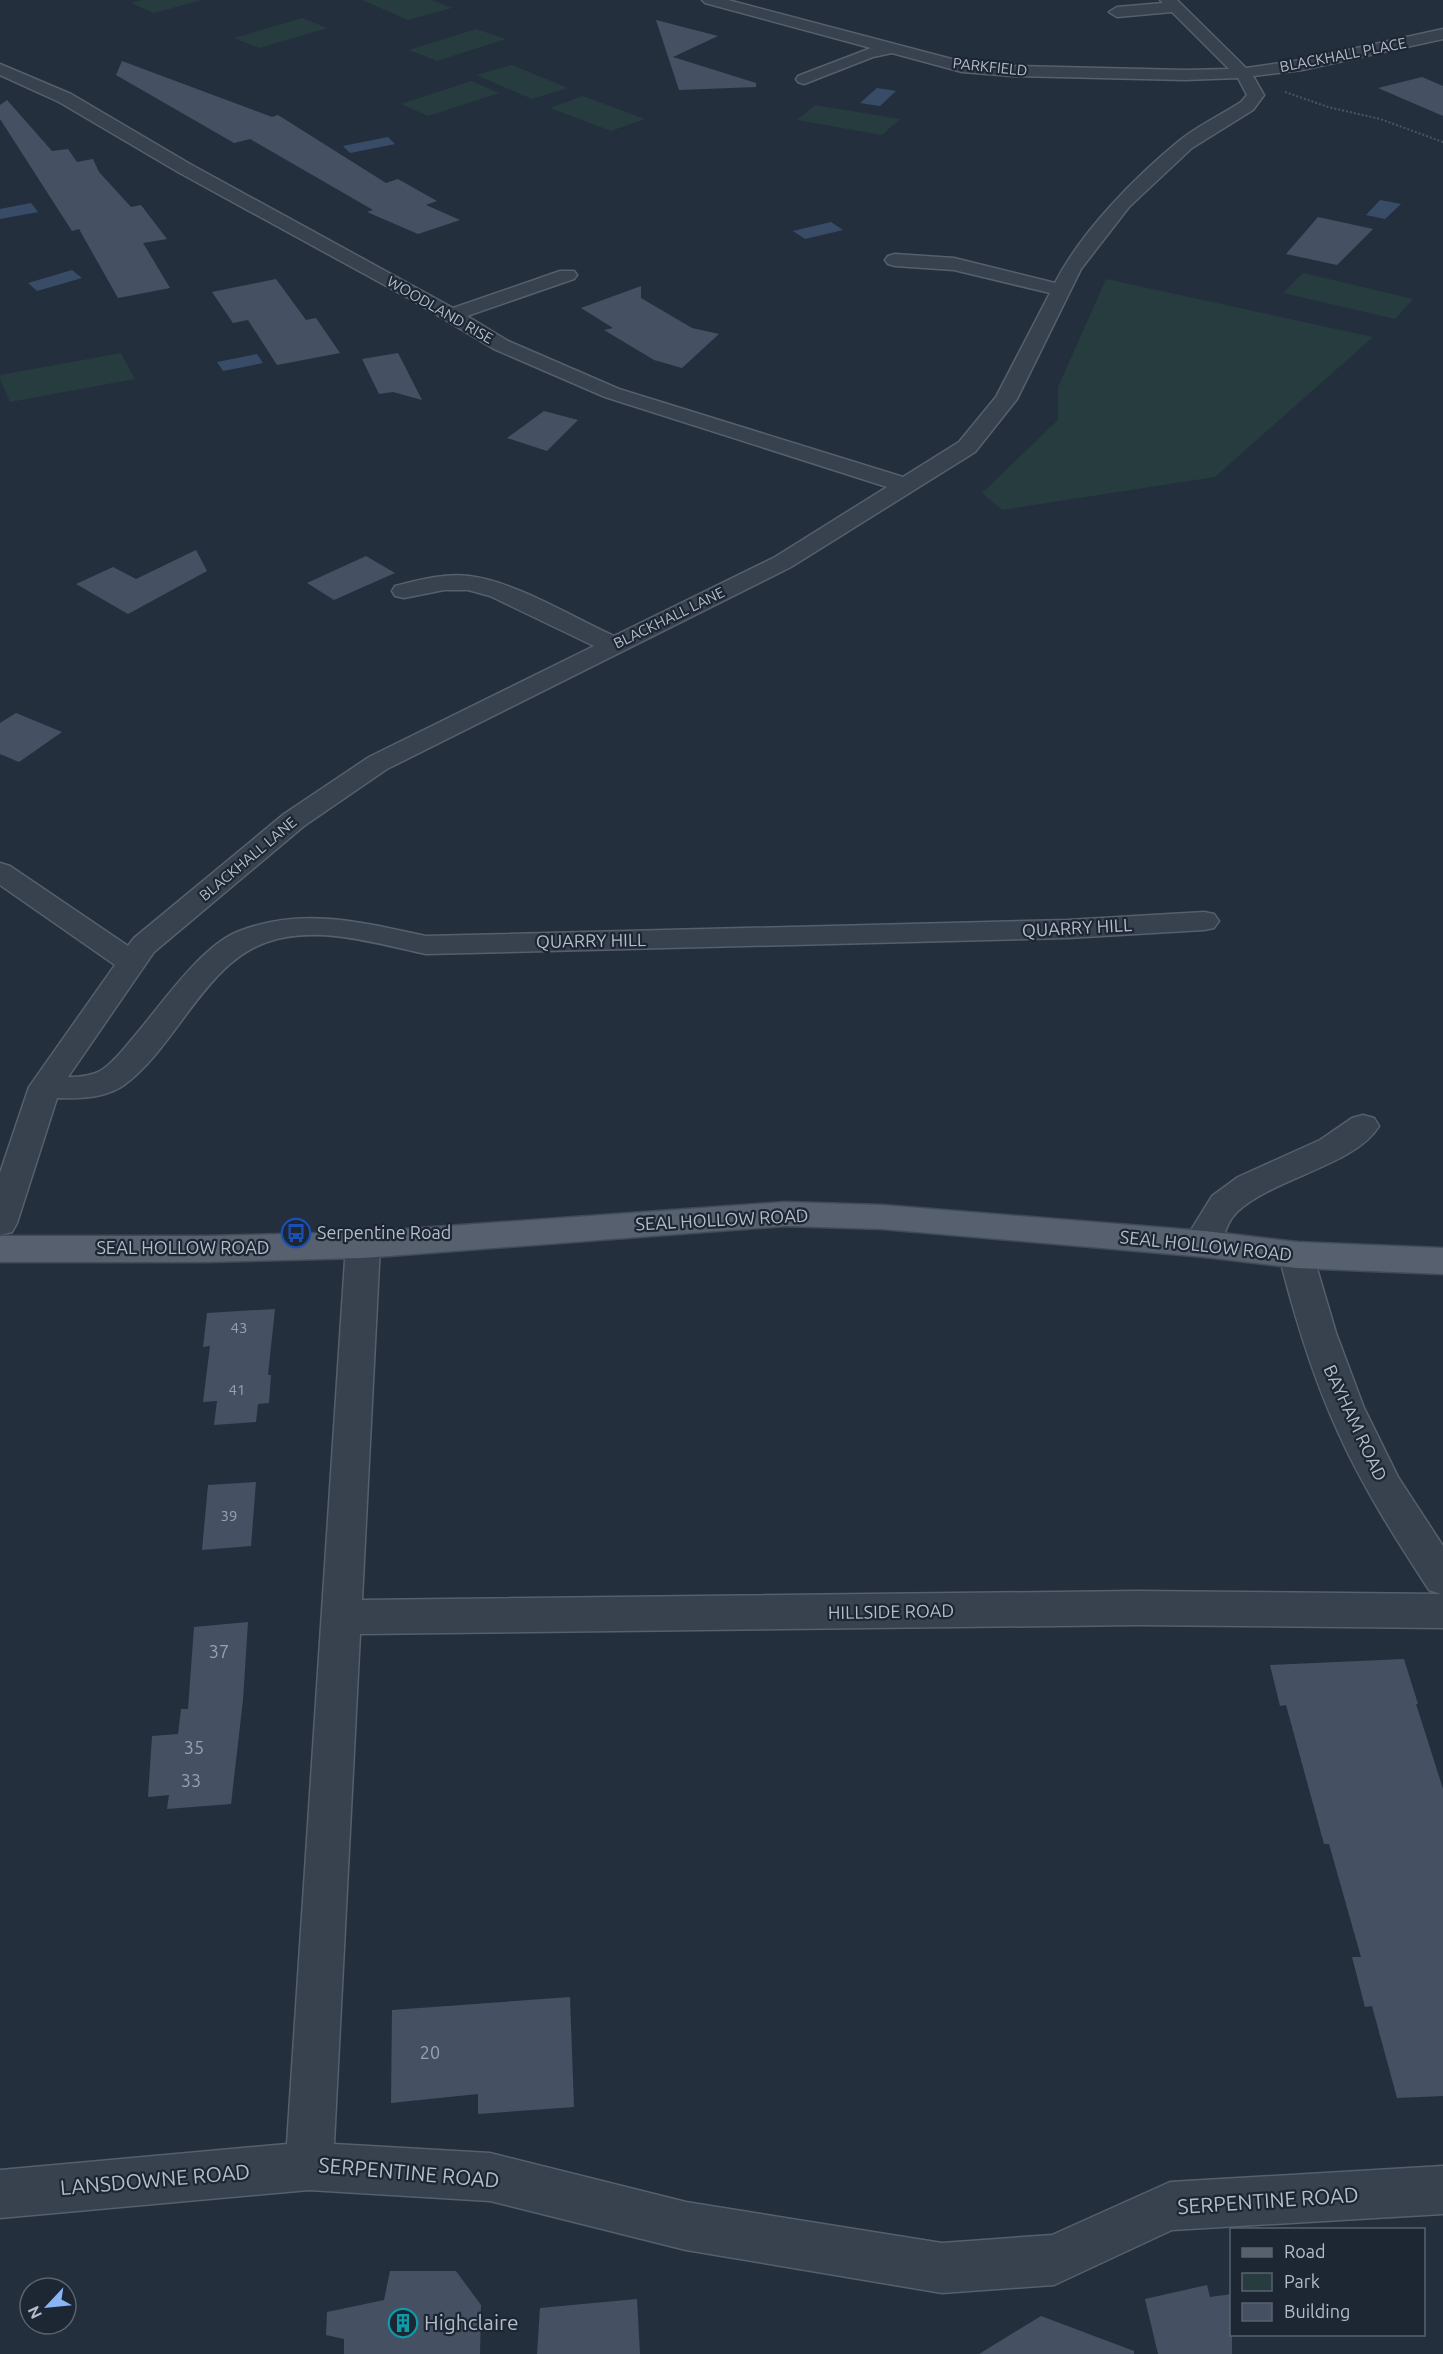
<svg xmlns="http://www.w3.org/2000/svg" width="1443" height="2354" font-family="Ubuntu,sans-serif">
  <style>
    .green { fill: #263c3f }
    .water { fill: #394c67 }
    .building { fill: #455162 }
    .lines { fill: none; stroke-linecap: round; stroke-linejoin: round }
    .minor-casing { stroke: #565f6c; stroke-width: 3 }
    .major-casing { stroke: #414a57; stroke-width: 3 }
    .path { stroke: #44595c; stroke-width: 2; stroke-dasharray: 2 2; stroke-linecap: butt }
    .minor { fill: #38414e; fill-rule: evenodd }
    .major { fill: #56606e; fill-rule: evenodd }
    .labels { text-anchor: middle; stroke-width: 4.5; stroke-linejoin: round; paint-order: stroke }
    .far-street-label { font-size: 15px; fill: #b4bcc9; stroke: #1d2633 }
    .number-label { font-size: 15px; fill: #98a1af }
    .street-label { font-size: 18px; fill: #b4bcc9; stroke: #1d2633 }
    .poi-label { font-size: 18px; fill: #b4bcc9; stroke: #1d2633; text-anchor: start }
    .near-number-label { font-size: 18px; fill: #98a1af }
    .near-street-label { font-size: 21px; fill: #b4bcc9; stroke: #1d2633 }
    .near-poi-label { font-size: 21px; fill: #b4bcc9; stroke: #1d2633; text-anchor: start }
  </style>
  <rect width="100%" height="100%" fill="#242f3e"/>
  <path class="green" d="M 142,0 L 202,0 L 154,13 L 131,3 Z
    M 362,0 L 432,0 L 452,8 L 408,20 Z
    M 302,18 L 328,28 L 259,48 L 234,38 Z
    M 476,29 L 506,39 L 437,61 L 409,50 Z
    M 512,65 L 568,88 L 532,99 L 476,75 Z
    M 471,81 L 499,93 L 428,116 L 401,104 Z
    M 583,96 L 645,119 L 611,131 L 550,108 Z
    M 815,105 L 900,119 L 882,135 L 797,120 Z
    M 1303,273 L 1413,299 L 1395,319 L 1283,293 Z
    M 1106,279 L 1373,337 L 1215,477 L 1002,510 L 982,493 L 1058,420 L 1058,387 Z
    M 121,353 L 135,379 L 10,402 L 0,379 L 0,375 Z"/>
  <path class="water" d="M 877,88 L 896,91 L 880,106 L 860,103 Z
    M 388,137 L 395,144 L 350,153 L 343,146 Z
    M 1380,200 L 1401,204 L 1385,219 L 1366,215 Z
    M 31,203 L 38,212 L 0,219 L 0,209 Z
    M 831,222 L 843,230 L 805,239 L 793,231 Z
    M 72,270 L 82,278 L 37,291 L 28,283 Z
    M 257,354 L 263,363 L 223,371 L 217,362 Z"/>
  <path class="building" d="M 656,20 L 718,36 L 673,57 L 756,83 L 756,87 L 679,90 Z
    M 122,61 L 272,117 L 278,115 L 386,183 L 398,179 L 437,201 L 426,205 L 460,220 L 418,234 L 367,212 L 373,210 L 250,139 L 234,143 L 116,75 Z
    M 1422,77 L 1443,86 L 1443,116 L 1378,88 Z
    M 7,100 L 52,151 L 68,149 L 77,162 L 93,159 L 99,172 L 131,207 L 141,205 L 167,239 L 143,243 L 170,288 L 118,298 L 79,229 L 72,231 L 0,119 L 0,105 Z
    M 1318,217 L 1373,229 L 1337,265 L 1286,254 Z
    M 276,279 L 306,320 L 316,318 L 340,353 L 277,365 L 248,320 L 233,323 L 212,292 Z
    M 641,286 L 641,298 L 692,328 L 719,334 L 682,368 L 654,360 L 604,330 L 613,328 L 581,308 Z
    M 398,353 L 422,400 L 393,392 L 379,394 L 362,359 Z
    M 544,411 L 578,420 L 547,451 L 507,438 Z
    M 196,550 L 207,571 L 128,614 L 76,584 L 113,567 L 136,579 Z
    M 366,556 L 395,573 L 334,600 L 307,583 Z
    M 16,713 L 62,732 L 19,762 L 0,754 L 0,723 Z
    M 275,1309 L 268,1375 L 271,1375 L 269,1403 L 258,1404 L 256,1422 L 214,1425 L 217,1401 L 203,1402 L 210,1346 L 203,1347 L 207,1313 Z
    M 256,1482 L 251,1546 L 202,1550 L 208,1485 Z
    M 248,1622 L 243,1700 L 231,1804 L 167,1809 L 169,1795 L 148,1797 L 152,1736 L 178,1734 L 181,1709 L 188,1709 L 194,1627 Z
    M 1404,1659 L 1418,1704 L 1416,1704 L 1443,1789 L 1443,2096 L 1397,2098 L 1372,2006 L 1365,2007 L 1352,1957 L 1361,1957 L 1329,1844 L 1324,1844 L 1286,1705 L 1280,1706 L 1270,1665 Z
    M 570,1997 L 574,2107 L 478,2114 L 478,2094 L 391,2103 L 392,2010 Z
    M 390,2271 L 456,2271 L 481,2305 L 480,2354 L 344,2354 L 344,2339 L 326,2335 L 327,2312 L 384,2300 Z
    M 1207,2285 L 1210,2297 L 1232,2294 L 1232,2354 L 1158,2354 L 1145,2299 Z
    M 637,2299 L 640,2354 L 537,2354 L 540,2308 Z
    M 1041,2316 L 1134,2351 L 1134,2354 L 979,2354 Z"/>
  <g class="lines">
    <g class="minor-casing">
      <path id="minor" d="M 702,0 L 728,0 L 963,62 L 1012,66 L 1185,70 L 1229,69 L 1172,12 L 1117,17 L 1109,12 L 1117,7 L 1163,3 L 1160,0 L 1177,0 L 1246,68 L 1302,60 L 1443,29 L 1443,39 L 1302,70 L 1253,76 L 1264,95 L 1253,110 L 1192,148 L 1129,207 L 1081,269 L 1017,399 L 975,452 L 791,567 L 387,769 L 304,826 L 154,952 L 68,1077 C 78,1077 91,1076 100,1071 C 112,1064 123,1050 132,1039 C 160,1007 199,948 237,932 C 300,906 362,922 426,936 L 1068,920 L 1204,912 L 1214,914 L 1219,921 L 1214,928 L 1204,930 L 1068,938 L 426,954 C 378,944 326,927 277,939 C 206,956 179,1045 124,1085 C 106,1098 78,1099 57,1098 L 17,1223 L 12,1232 L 0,1235 L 0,1173 L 29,1087 L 115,965 L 0,885 L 0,863 L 10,866 L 128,946 L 134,938 L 284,814 L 369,757 L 594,646 L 490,596 L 468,590 L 444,590 L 404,598 L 395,596 L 392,591 L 395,586 C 419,580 445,573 469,576 C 514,581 572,617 614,636 L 775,557 L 887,487 L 605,397 L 494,349 L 412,300 L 178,172 L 59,102 L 0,75 L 0,64 L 71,94 L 190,164 L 453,308 L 560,271 L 574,271 L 577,275 L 574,279 L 467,316 L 508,341 L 619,389 L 903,477 L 959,442 L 996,397 L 1050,293 L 954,270 L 895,266 L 888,264 L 885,260 L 888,256 L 895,254 L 954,258 L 1055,283 C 1081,232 1135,177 1179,141 C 1197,126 1221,115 1241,102 L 1247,95 L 1238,78 L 1185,80 L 1012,76 L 962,72 L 892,53 L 873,57 L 804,84 L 798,82 L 796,79 L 798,76 L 871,48 L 705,3 Z
        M 1363,1115 L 1374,1118 L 1379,1126 C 1356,1165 1273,1178 1237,1212 C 1224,1225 1225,1239 1217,1253 L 1205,1257 L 1193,1253 L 1188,1244 L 1188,1235 L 1212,1196 L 1238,1177 L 1320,1140 L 1352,1118 Z
        M 363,1232 L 375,1236 L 380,1245 L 362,1600 L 1136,1591 L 1441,1594 L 1429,1590 C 1396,1539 1363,1488 1338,1432 C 1312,1375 1294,1315 1279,1255 L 1284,1246 L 1296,1242 L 1308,1246 L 1313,1255 L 1336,1333 L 1364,1408 L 1398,1477 L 1443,1546 L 1443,1628 L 1136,1625 L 360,1634 L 334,2144 L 490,2153 L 686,2202 L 942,2243 L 1052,2235 L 1170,2182 L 1443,2166 L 1443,2214 L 1172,2230 L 1054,2285 L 942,2293 L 686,2250 L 490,2201 L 309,2190 L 0,2218 L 0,2170 L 287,2144 L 346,1245 L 351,1236 Z"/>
    </g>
    <g class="major-casing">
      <path id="major" d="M 785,1202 L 882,1205 L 1205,1231 L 1296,1242 L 1443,1248 L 1443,1274 L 1296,1268 L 1205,1257 L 882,1229 L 785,1226 L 363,1258 L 206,1262 L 0,1262 L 0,1236 L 206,1236 L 363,1232 Z"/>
    </g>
    <path class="path" d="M 1285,92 L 1328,107 L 1380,119 L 1443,142"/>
    <use href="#minor" class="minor"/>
    <use href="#major" class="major"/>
  </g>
  <defs>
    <g id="bus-ring" transform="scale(1.5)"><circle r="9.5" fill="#1d2633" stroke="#1a4fb4" stroke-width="1.5"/><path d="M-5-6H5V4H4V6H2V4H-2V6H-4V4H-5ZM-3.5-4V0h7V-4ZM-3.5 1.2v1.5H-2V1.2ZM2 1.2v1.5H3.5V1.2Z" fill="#1a4fb4"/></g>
    <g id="building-ring" transform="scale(1.5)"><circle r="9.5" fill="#1d2633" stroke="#0f9aa8" stroke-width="1.5"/><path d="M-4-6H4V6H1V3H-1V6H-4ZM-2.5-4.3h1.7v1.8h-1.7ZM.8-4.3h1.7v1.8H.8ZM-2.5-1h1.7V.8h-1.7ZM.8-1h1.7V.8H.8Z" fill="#0f9aa8"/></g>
  </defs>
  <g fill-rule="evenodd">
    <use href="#bus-ring" x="296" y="1233"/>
    <use href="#building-ring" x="403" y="2323"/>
  </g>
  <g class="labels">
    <g class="far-street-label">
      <text transform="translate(1343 55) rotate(-11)" y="5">BLACKHALL PLACE</text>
      <text transform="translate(990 67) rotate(6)" y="5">PARKFIELD</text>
      <text transform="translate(440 310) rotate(30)" y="5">WOODLAND RISE</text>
      <text transform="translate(669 618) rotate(-26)" y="5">BLACKHALL LANE</text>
      <text transform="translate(248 859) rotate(-40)" y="5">BLACKHALL LANE</text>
    </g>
    <g class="number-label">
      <text x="239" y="1333">43</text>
      <text x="237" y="1395">41</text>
      <text x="229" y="1521">39</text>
    </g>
    <g class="street-label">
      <text transform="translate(1077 928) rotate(-3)" y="6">QUARRY HILL</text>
      <text transform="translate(591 941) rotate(-1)" y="6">QUARRY HILL</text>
      <text transform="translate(722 1220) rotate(-3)" y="6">SEAL HOLLOW ROAD</text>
      <text transform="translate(1206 1246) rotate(6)" y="6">SEAL HOLLOW ROAD</text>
      <text x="183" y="1254">SEAL HOLLOW ROAD</text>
      <text transform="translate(1355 1423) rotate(65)" y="6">BAYHAM ROAD</text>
      <text transform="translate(891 1612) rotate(-1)" y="6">HILLSIDE ROAD</text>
    </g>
    <g class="poi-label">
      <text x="317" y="1239">Serpentine Road</text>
    </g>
    <g class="near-number-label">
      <text x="219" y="1658">37</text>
      <text x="194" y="1754">35</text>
      <text x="191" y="1787">33</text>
      <text x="430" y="2059">20</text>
    </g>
    <g class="near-street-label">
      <text transform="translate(409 2173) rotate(5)" y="7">SERPENTINE ROAD</text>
      <text transform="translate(155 2180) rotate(-5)" y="7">LANSDOWNE ROAD</text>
      <text transform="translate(1268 2201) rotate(-4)" y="7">SERPENTINE ROAD</text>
    </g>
    <g class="near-poi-label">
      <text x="424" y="2330">Highclaire</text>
    </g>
  </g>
  <rect x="1230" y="2228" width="195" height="108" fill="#1d2633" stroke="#59626f" stroke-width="1.5"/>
  <rect x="1242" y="2248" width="30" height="9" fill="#56606e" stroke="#59626f" stroke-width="1.5"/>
  <text x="1284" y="2258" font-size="18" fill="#b4bcc9">Road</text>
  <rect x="1242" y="2273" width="30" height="18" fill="#263c3f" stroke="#59626f" stroke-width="1.5"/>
  <text x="1284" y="2288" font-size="18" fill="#b4bcc9">Park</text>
  <rect x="1242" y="2303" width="30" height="18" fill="#455162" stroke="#59626f" stroke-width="1.5"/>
  <text x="1284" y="2318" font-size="18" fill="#b4bcc9">Building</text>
  <g transform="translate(48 2306) rotate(244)"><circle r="28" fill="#1d2633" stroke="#59626f" stroke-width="1.5"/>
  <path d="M0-4.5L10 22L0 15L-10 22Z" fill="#8ab4f8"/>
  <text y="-9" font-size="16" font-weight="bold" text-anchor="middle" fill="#b4bcc9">N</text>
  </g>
</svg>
